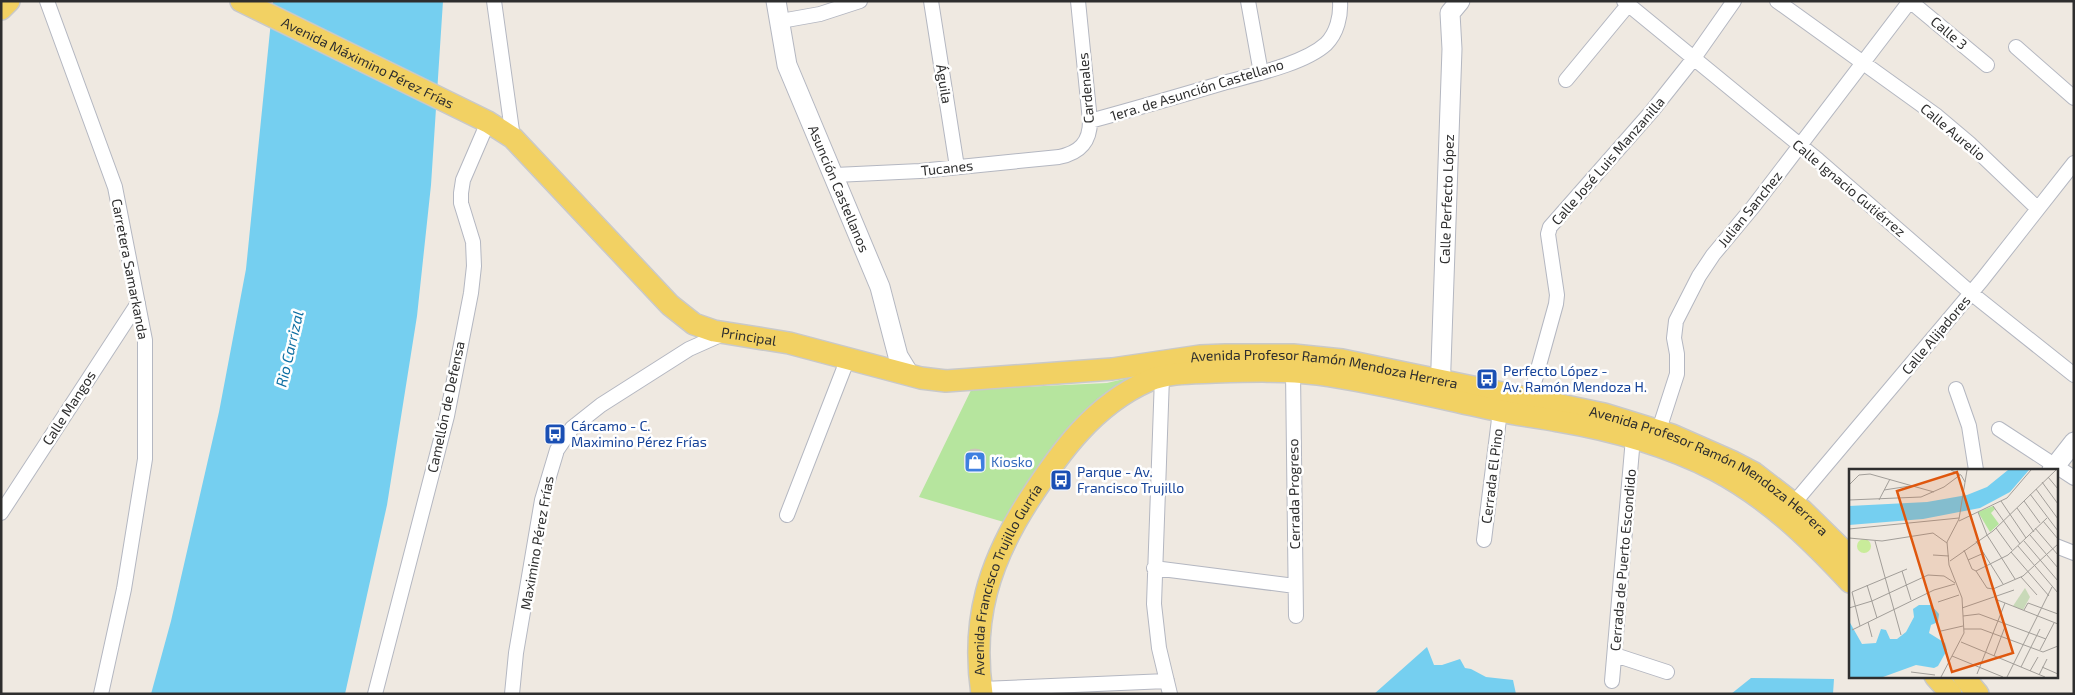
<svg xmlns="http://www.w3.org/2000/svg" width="2075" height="695" font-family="'Exo 2',sans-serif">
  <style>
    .green { fill: #b6e59e }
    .water { fill: #75cff0 }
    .building { fill: #cbc7bf; stroke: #cbc5ba }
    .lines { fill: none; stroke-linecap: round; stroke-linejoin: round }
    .street-casing { stroke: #b4b7c1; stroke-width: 16 }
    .secondary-casing { stroke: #b4b7c1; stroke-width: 21 }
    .primary-casing { stroke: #c9c9c9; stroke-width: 24 }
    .street { stroke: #fff; stroke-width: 14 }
    .secondary { stroke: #fff; stroke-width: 19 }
    .primary { stroke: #f2d163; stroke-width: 21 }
    .labels { text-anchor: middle; stroke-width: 5; stroke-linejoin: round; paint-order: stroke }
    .street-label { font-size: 14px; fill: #2e2e2e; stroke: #fff }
    .transit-label { font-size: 14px; fill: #164399; stroke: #fff; text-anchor: start }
    .shop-label { font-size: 14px; fill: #366cbe; stroke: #fff; text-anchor: start }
    .water-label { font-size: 15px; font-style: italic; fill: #0d6fa3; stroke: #fff }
    .inset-road { fill: none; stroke: #a29e99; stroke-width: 1 }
    .view { fill: #df570e; fill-opacity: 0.15; stroke: #df570e; stroke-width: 2.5 }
    .inset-edge { fill: none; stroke: #2e2e2e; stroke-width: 2.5 }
  </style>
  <rect width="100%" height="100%" fill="#efe9e1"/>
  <path class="green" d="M 1141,375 L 1007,523 L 919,497 L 974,384 L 1001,383 L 1023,387 L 1107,383 Z"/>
  <path class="water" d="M 273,1 L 443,1 L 431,185 L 417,316 L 387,505 L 345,694 L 151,694 L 171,621 L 219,412 L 246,269 Z
    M 1427,647 L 1434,665 L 1442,665 L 1460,659 L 1465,668 L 1471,669 L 1486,677 L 1513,680 L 1516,694 L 1374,694 Z
    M 1751,678 L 1834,679 L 1833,694 L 1731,694 Z"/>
  <path class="building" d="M964 460a11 11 0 1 1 22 0a11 11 0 1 1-22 0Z"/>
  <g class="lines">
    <g class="street-casing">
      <path id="street" d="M 47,1 L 115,187 L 145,340 L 145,459 L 124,589 L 101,694
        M 494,1 L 513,138
        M 931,1 L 957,167
        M 1248,1 L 1261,73
        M 1624,1 L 1818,160 L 1971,293 L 2074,375
        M 1777,1 L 1937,116 L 1969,143 L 2037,208
        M 1910,1 L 1987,65
        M 781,21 L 820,14 L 860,1
        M 2016,47 L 2074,98
        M 1566,80 L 1628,5
        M 1090,121 C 1134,109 1179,96 1223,83 C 1252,75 1304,64 1326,44 C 1337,33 1341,16 1340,1
        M 835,175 L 920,171 L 1059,157 C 1079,153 1090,143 1090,121 L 1078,1
        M 1293,372 L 1296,616
        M 1162,377 L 1154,604 L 1159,648 L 1170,694
        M 1956,389 L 1969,426 L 1976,470
        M 1528,405 L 1556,304 L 1557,295 L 1548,234 L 1550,227 L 1652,111 L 1694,58 L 1734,1
        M 1999,429 L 2074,478
        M 1656,439 L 1677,374 L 1677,354 L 1674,338 L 1676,321 L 1699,276 L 1713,255 L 1753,207 L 1910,1
        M 1794,503 L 1982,280 L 2074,163
        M 1,513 L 138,303
        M 787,515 L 848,358
        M 1484,540 L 1500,411
        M 2056,546 L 2074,553
        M 1154,568 L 1295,586
        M 1615,655 L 1667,672
        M 1612,681 L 1633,438
        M 982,689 L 1167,681
        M 375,694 L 447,416 L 471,293 L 474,266 L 473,242 L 461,203 L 461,193 L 463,180 L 488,122
        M 512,694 L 516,653 L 542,500 L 557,450 L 572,428 L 601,405 L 689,349 L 725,333"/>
    </g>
    <g class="secondary-casing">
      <g id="secondary">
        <path id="s1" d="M 776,1 L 787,65 L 880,287 L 898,356 L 909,374"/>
        <path id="s2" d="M 1440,394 L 1452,49 L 1450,13 L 1460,1"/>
        <path d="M 2052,470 L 2074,442"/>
      </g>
    </g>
    <g class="primary-casing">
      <g id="primary">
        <path id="s3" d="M 241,1 L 488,122 L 513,138 L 670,305 L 694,324 L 714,331 L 789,343 L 921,378 L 946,381 L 1112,369 L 1200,356 L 1225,355 L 1293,355 L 1342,360 L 1604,414 L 1672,435 L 1731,461 L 1754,473 L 1802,510 L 1850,557"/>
        <path d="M 1,9 L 9,1"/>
        <path d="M 1935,676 L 1951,694"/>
        <path d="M 1963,676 L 1978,694"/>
        <path id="s4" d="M 982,694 C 971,620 989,562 1029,500 C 1060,452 1094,405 1148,381 C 1169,372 1193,373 1215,372 C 1250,371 1284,370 1318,374 C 1378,382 1437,398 1496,410 C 1517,415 1538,417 1558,421 C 1612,430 1666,445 1715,470 C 1768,498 1809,538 1850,582"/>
      </g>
    </g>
    <use href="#street" class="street"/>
    <use href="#secondary" class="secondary"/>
    <use href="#primary" class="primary"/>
  </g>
  <defs>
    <g id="bus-square" transform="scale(1.125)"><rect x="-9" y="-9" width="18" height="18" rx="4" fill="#1a4fb4" stroke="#fff"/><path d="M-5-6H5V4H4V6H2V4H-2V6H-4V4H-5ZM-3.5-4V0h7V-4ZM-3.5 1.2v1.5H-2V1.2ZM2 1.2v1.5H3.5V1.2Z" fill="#fff"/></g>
    <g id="shop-square" transform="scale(1.125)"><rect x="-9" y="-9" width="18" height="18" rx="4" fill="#3f7fe0" stroke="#fff"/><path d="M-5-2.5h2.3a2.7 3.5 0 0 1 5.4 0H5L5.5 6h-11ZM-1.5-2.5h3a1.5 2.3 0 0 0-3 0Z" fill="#fff"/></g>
  </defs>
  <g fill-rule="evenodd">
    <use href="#bus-square" x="1487" y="379"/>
    <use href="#bus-square" x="555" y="434"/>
    <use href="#shop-square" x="975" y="462"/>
    <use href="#bus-square" x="1061" y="480"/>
  </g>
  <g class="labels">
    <g class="street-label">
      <text transform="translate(1949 33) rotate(40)" y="5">Calle 3</text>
      <text dy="5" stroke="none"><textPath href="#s3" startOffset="141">Avenida Máximino Pérez Frías</textPath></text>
      <text transform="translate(944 84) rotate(81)" y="5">Águila</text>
      <text transform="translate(1086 88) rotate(-95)" y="5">Cardenales</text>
      <text transform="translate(1197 90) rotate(-17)" y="5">1era. de Asunción Castellano</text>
      <text transform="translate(1953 132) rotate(40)" y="5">Calle Aurelio</text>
      <text transform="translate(1608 161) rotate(-49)" y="5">Calle José Luis Manzanilla</text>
      <text transform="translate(947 168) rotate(-6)" y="5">Tucanes</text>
      <text dy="5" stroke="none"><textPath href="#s1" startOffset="199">Asunción Castellanos</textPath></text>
      <text transform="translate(1849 188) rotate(40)" y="5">Calle Ignacio Gutiérrez</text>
      <text dy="5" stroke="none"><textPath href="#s2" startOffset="195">Calle Perfecto López</textPath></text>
      <text transform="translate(1750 209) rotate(-51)" y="5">Julian Sanchez</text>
      <text transform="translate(130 269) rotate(79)" y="5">Carretera Samarkanda</text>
      <text transform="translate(1936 335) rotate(-50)" y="5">Calle Alijadores</text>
      <text dy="5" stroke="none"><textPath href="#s3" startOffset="621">Principal</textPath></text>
      <text dy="5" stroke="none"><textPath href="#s3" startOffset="1204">Avenida Profesor Ramón Mendoza Herrera</textPath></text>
      <text transform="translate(446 407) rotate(-78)" y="5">Camellón de Defensa</text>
      <text transform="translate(69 408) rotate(-57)" y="5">Calle Mangos</text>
      <text dy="5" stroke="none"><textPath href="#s3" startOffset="1609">Avenida Profesor Ramón Mendoza Herrera</textPath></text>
      <text transform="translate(1492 476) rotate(-83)" y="5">Cerrada El Pino</text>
      <text transform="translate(1294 494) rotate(-91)" y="5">Cerrada Progreso</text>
      <text transform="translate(537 543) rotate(-80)" y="5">Maximino Pérez Frías</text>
      <text transform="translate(1623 560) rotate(-85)" y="5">Cerrada de Puerto Escondido</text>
      <text dy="5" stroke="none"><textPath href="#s4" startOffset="120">Avenida Francisco Trujillo Gurría</textPath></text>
    </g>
    <g class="transit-label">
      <text x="1503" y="376">Perfecto López -<tspan x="1503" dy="16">Av. Ramón Mendoza H.</tspan></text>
      <text x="571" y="431">Cárcamo - C.<tspan x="571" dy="16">Maximino Pérez Frías</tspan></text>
      <text x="1077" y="477">Parque - Av.<tspan x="1077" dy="16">Francisco Trujillo</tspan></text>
    </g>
    <g class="shop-label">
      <text x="991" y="467">Kiosko</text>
    </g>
    <g class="water-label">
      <text transform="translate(290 349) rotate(-77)" y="5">Rio Carrizal</text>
    </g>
  </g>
  <g transform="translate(1849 469)">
    <rect width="209" height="209" fill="#efe9e1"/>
    <path d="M 144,37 L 146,40 L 142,44 L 150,55 L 141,63 L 129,43 Z" fill="#b6e59e"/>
    <path d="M 176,119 L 181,128 L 174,141 L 164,137 Z" fill="#c8d9b8"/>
    <path d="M8 77a7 7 0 1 1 14 0a7 7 0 1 1-14 0Z" fill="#c9ec9a"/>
    <path d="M 159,1 L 180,1 L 161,23 L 131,39 L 74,50 L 0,56 L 0,37 L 78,33 L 118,26 L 138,18 ZM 70,136 L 82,136 L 90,145 L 89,153 L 82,156 L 80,164 L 96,174 L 98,181 L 89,197 L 85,199 L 67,196 L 34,208 L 0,208 L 0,152 L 13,175 L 27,174 L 32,160 L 37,161 L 41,170 L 48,170 L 57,163 L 65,148 L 64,140 Z" fill="#75cff0"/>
    <path class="inset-road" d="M 102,1 L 112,6 L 116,13M 199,8 L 209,20M 193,13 L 209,35M 0,16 L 10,6 L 21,5 L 85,23M 187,20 L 209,50M 35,21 L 61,17M 181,25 L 209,62M 0,31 L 72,28 L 95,18 L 111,6M 30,31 L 41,10M 152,32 L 177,69M 175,32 L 191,54M 144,37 L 171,75M 168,39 L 185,63M 129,43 L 138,66 L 166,110M 110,52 L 158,29 L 182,1M 194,52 L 209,70M 147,59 L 163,81M 186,59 L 209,86M 0,60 L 110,49M 181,66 L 209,99M 0,69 L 33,72 L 84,64 L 98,74M 26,72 L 52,166M 127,72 L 154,115M 175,72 L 209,112M 169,77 L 209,124M 115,81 L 123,100 L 127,102 L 159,86 L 198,49M 162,83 L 200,127M 84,86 L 100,87M 119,91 L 135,84M 101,92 L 144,62 L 207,1M 53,102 L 62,131M 127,102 L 138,119 L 144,120 L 174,107 L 209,75M 172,108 L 188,126M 18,116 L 28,149M 146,130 L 209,155M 89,133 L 110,126M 0,139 L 23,132 L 79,106 L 95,107 L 106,114M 113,139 L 165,121M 175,141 L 179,134 L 209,145M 114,147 L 130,145 L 197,170M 19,153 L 23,168M 11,157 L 3,123 L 58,100M 115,160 L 132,160 L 194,183 L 209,177M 3,161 L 85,121 L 106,115M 92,162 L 114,157M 112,173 L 196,208M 191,181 L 205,154M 103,187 L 154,208M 145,187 L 157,155M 172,198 L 191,160M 193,198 L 209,205M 181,202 L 189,188M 62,203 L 86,206M 128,205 L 156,134M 190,206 L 198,190M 92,208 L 115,164 L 113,129 L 100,96 L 98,73 L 110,50 L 118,1M 158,208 L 203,118"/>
    <path class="view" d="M 108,3 L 164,184 L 103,203 L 48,22 Z"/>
    <rect width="209" height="209" class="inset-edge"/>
  </g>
  <rect width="2075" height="695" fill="none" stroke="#2e2e2e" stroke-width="5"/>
</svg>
